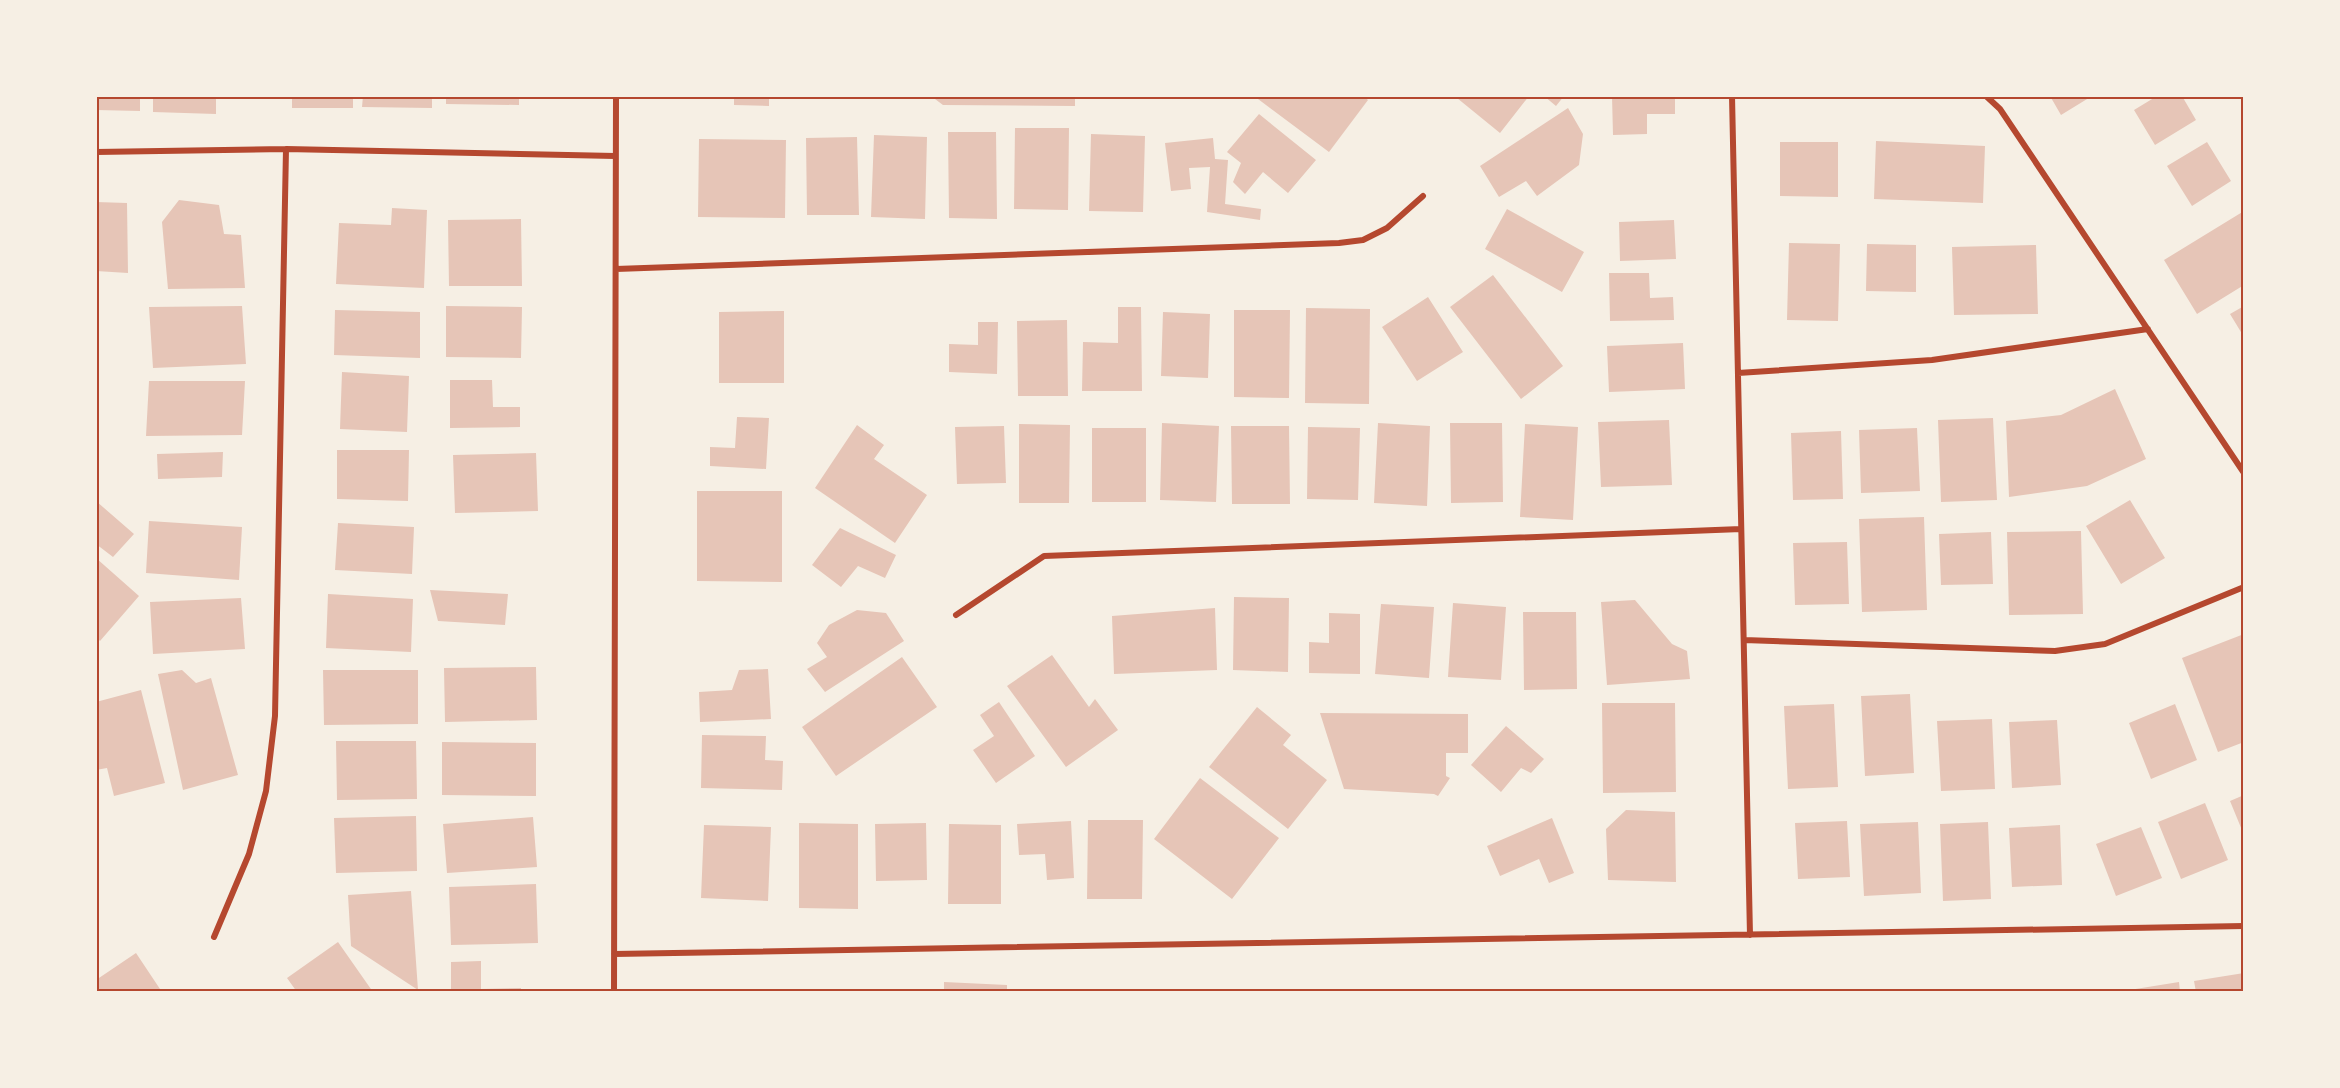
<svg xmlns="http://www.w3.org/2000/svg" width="2340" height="1088" font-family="'Titillium Web',sans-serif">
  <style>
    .building { fill: #e6c5b7 }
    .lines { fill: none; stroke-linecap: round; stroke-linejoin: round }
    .minor { stroke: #b5482f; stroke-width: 6 }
    .neatline { fill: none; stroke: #b5482f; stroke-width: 2 }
  </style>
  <rect width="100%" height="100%" fill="#f6efe4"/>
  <path class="building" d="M 96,96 L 140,96 L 140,111 L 96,110 Z
    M 153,96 L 216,96 L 216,114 L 153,112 Z
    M 292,96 L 353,96 L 353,108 L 292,108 Z
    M 363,96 L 432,96 L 432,108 L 362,107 Z
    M 446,96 L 519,96 L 519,105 L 446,104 Z
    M 734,96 L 769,96 L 769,106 L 734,105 Z
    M 931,96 L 1075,96 L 1075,106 L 943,105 Z
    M 1254,96 L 1363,96 L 1368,100 L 1329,152 Z
    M 1458,96 L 1529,96 L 1500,133 L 1457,98 Z
    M 1544,96 L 1564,96 L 1556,106 Z
    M 1612,96 L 1675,96 L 1675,114 L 1647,114 L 1647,134 L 1613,135 Z
    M 2050,96 L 2092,96 L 2061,115 Z
    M 2157,96 L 2182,96 L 2196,120 L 2155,145 L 2134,110 Z
    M 1568,108 L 1583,134 L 1579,165 L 1537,196 L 1526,181 L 1499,197 L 1480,166 Z
    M 1259,114 L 1316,160 L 1288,193 L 1263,172 L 1245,194 L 1233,182 L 1241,163 L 1227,152 Z
    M 1015,128 L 1069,128 L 1068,210 L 1014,209 Z
    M 948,132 L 996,132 L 997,219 L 949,218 Z
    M 1091,134 L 1145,136 L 1143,212 L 1089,211 Z
    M 874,135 L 927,137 L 925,219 L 871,217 Z
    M 857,137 L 859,215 L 807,215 L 806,138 Z
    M 1213,138 L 1215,159 L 1228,160 L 1225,204 L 1261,209 L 1260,220 L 1207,212 L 1210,167 L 1189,168 L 1191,189 L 1171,191 L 1165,143 Z
    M 699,139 L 786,140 L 785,218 L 698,217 Z
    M 1876,141 L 1985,146 L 1983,203 L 1874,199 Z
    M 1780,142 L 1838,142 L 1838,197 L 1780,196 Z
    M 2207,142 L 2231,181 L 2192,206 L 2167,166 Z
    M 179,200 L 219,205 L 224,234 L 241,235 L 245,288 L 168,289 L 162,222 Z
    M 96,202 L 127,203 L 128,273 L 96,271 Z
    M 392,208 L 427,210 L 424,288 L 336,284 L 339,223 L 391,225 Z
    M 1507,209 L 1584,252 L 1562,292 L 1485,249 Z
    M 2244,211 L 2244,285 L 2197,314 L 2164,260 Z
    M 521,219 L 522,286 L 449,286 L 448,220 Z
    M 1674,220 L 1676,259 L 1620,261 L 1619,222 Z
    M 1789,243 L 1840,244 L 1838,321 L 1787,320 Z
    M 1867,244 L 1916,245 L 1916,292 L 1866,291 Z
    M 2036,245 L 2038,314 L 1954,315 L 1952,247 Z
    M 1609,273 L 1649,273 L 1650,298 L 1673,297 L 1674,320 L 1610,321 Z
    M 1493,275 L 1563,366 L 1521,399 L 1450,307 Z
    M 1428,297 L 1463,352 L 1417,381 L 1382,327 Z
    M 242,306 L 246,364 L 153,368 L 149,307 Z
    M 446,306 L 522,307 L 521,358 L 446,357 Z
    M 2244,306 L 2244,337 L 2230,314 Z
    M 1118,307 L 1141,307 L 1142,391 L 1082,391 L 1083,342 L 1118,343 Z
    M 1306,308 L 1370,309 L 1369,404 L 1305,403 Z
    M 335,310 L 420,312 L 420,358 L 334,355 Z
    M 1234,310 L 1290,310 L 1289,398 L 1234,397 Z
    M 784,311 L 784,383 L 719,383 L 719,312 Z
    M 1163,312 L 1210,314 L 1208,378 L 1161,376 Z
    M 1067,320 L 1068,396 L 1018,396 L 1017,321 Z
    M 978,322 L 998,322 L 997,374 L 949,372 L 949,344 L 978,345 Z
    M 1683,343 L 1685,389 L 1609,392 L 1607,346 Z
    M 342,372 L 409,376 L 407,432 L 340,429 Z
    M 450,380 L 492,380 L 493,407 L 520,407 L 520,427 L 450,428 Z
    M 149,381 L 245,381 L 242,435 L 146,436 Z
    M 2115,389 L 2146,459 L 2087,486 L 2009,497 L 2006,421 L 2061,415 Z
    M 737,417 L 769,418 L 766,469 L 710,466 L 710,447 L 735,448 Z
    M 1993,418 L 1997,500 L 1941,502 L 1938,420 Z
    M 1669,420 L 1672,485 L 1601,487 L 1598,422 Z
    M 1162,423 L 1219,426 L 1216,502 L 1160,500 Z
    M 1378,423 L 1430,426 L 1427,506 L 1374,503 Z
    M 1450,423 L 1502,423 L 1503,502 L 1451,503 Z
    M 1019,424 L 1070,425 L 1069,503 L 1019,503 Z
    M 1525,424 L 1578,427 L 1573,520 L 1520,517 Z
    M 857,425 L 884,445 L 874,459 L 927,495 L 895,543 L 815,488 Z
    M 1004,426 L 1006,483 L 957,484 L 955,427 Z
    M 1231,426 L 1289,426 L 1290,504 L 1232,504 Z
    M 1308,427 L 1360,428 L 1358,500 L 1307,499 Z
    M 1092,428 L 1146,428 L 1146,502 L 1092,502 Z
    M 1917,428 L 1920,491 L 1861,493 L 1859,430 Z
    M 1841,431 L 1843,499 L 1793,500 L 1791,433 Z
    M 337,450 L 409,450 L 408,501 L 337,499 Z
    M 223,452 L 222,477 L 158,479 L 157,454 Z
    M 536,453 L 538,511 L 455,513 L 453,455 Z
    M 697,491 L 782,491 L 782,582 L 697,581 Z
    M 2130,500 L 2165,558 L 2121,584 L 2086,526 Z
    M 96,501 L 134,534 L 113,557 L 96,544 Z
    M 1924,517 L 1927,610 L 1862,612 L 1859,519 Z
    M 149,521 L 242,527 L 239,580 L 146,573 Z
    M 338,523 L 414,527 L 412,574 L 335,570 Z
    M 840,528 L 896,555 L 885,578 L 858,566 L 841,587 L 812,565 Z
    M 2081,531 L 2083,614 L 2009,615 L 2007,532 Z
    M 1991,532 L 1993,584 L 1941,585 L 1939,534 Z
    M 1847,542 L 1849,604 L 1795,605 L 1793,543 Z
    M 96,558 L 139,596 L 100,641 L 96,637 Z
    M 430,590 L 508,594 L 505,625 L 438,621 Z
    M 328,594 L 413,599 L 411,652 L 326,648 Z
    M 1234,597 L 1289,598 L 1288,672 L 1233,670 Z
    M 241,598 L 245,649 L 153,654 L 150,602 Z
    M 1635,600 L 1672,644 L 1687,651 L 1690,679 L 1607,685 L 1601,602 Z
    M 1453,603 L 1506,607 L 1501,680 L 1448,677 Z
    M 1381,604 L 1434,607 L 1429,678 L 1375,674 Z
    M 1215,608 L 1217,670 L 1114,674 L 1112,616 Z
    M 857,610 L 886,613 L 904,641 L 825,692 L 807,669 L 827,657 L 817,643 L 829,625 Z
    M 1523,612 L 1576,612 L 1577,689 L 1524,690 Z
    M 1329,613 L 1360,614 L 1360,674 L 1309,673 L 1309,642 L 1329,643 Z
    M 2244,634 L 2244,742 L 2218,752 L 2182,658 Z
    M 1052,655 L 1089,707 L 1095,699 L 1118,730 L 1066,767 L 1007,686 Z
    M 902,657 L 937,707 L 836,776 L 802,727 Z
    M 536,667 L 537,720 L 445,722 L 444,668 Z
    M 768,669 L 771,719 L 700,722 L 699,692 L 732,690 L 739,670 Z
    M 182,670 L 196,683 L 211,678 L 238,775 L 183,790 L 158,674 Z
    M 323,670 L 418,670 L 418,724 L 324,725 Z
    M 141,690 L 165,783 L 114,796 L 107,768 L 96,770 L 96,702 Z
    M 1910,694 L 1914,773 L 1865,776 L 1861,696 Z
    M 999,702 L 1035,756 L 996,783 L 973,750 L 994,736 L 980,715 Z
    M 1602,703 L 1675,703 L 1676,792 L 1603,793 Z
    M 1834,704 L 1838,787 L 1788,789 L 1784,706 Z
    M 2175,704 L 2197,760 L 2151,779 L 2129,723 Z
    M 1257,707 L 1291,735 L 1283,745 L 1327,780 L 1288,829 L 1209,767 Z
    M 1320,713 L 1468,714 L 1468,753 L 1446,753 L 1446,776 L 1450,778 L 1438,796 L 1434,794 L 1344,789 Z
    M 1992,719 L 1995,789 L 1941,791 L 1937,721 Z
    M 2057,720 L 2061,785 L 2012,788 L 2009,722 Z
    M 1506,726 L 1544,759 L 1531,773 L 1521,768 L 1501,792 L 1471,765 Z
    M 702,735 L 766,736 L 765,760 L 783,761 L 782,790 L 701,788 Z
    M 336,741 L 416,741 L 417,799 L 337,800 Z
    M 442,742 L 536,743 L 536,796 L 442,795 Z
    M 1200,778 L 1279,838 L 1232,899 L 1154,839 Z
    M 2244,795 L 2244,835 L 2230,801 Z
    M 2205,803 L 2228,860 L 2181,879 L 2158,822 Z
    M 1626,810 L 1675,812 L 1676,882 L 1608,880 L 1606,829 Z
    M 416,816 L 417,871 L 336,873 L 334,818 Z
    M 533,817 L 537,867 L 447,873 L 443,824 Z
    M 1552,818 L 1574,873 L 1549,883 L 1539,859 L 1500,876 L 1487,846 Z
    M 1088,820 L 1143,820 L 1142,899 L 1087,899 Z
    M 1071,821 L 1074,878 L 1047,880 L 1045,854 L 1019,855 L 1017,824 Z
    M 1847,821 L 1850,877 L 1798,879 L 1795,823 Z
    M 1918,822 L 1921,893 L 1864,896 L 1860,824 Z
    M 1988,822 L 1991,899 L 1943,901 L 1940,824 Z
    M 799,823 L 858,824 L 858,909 L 799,908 Z
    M 926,823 L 927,880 L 876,881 L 875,824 Z
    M 949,824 L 1001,825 L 1001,904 L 948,904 Z
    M 704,825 L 771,827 L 768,901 L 701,898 Z
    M 2060,825 L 2062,885 L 2012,887 L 2009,828 Z
    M 2141,827 L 2162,878 L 2116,896 L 2096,844 Z
    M 536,884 L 538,943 L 451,945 L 449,887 Z
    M 411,891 L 418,990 L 351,946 L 348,895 Z
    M 338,942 L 373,992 L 297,992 L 287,978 Z
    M 136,953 L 162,992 L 96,992 L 96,980 Z
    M 481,961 L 481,989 L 521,988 L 521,992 L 451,992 L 451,962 Z
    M 2244,973 L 2244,992 L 2196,992 L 2194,981 Z
    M 944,982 L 1007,985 L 1007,992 L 944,992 Z
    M 2179,982 L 2180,992 L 2123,992 L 2123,991 Z
    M 2041,989 L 2041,992 L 2014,992 L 2013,990 Z"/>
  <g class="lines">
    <path class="minor" d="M 1732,96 L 1750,935
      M 1986,96 L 2000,109 L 2244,473
      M 96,152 L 286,149 L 615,156
      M 616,269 L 1339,243 L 1363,240 L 1387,228 L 1423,196
      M 1738,373 L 1932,360 L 2148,329
      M 956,615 L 1044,556 L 1741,529
      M 1744,640 L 2055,651 L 2105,644 L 2244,587
      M 214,937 L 249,854 L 266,791 L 275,716 L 286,149
      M 614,954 L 2244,926
      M 614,992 L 616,96"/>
  </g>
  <rect width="2340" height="1088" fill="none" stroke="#f6efe4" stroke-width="195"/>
  <rect x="98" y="98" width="2144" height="892" class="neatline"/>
</svg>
